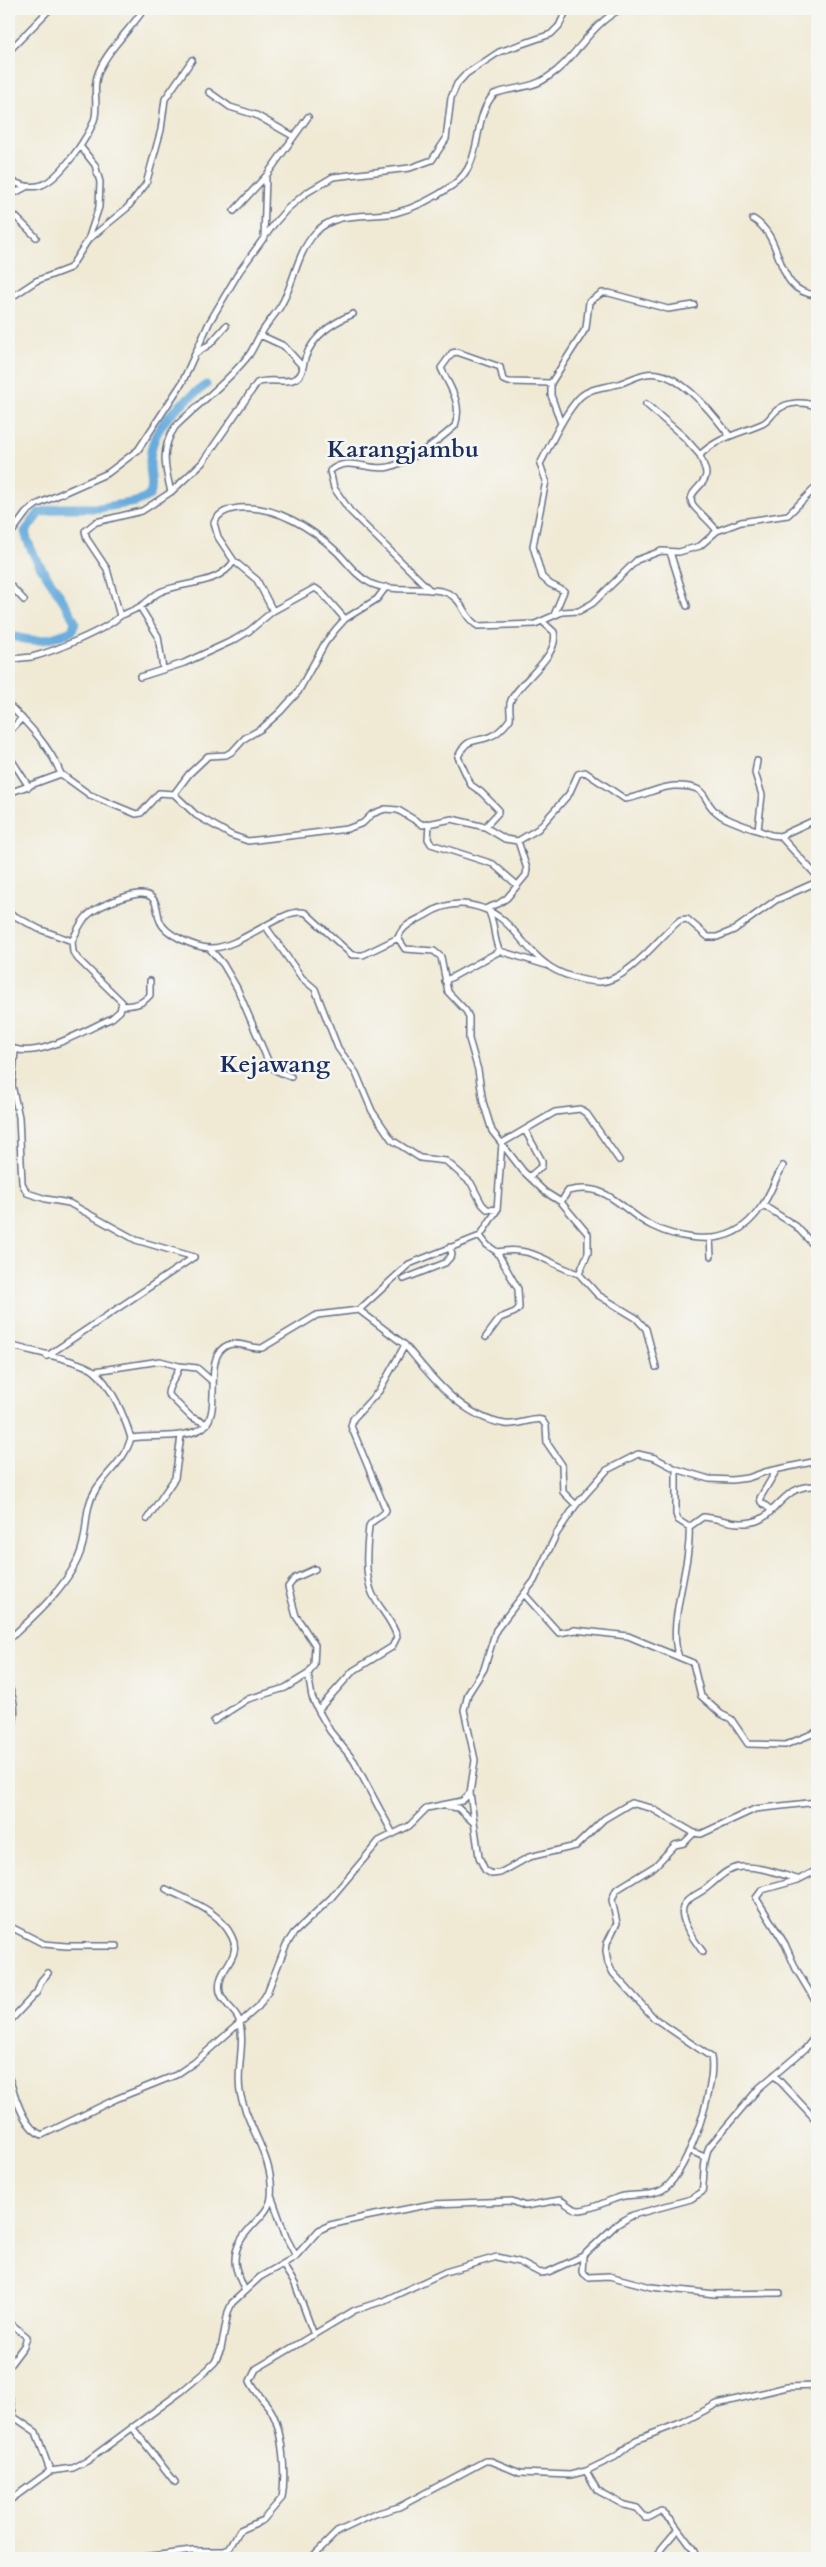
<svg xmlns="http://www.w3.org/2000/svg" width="826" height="2567" font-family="Cardo,serif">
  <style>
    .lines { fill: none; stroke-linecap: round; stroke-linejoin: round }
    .river { stroke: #68abdc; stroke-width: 9 }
    .minor-casing { stroke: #667088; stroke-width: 8 }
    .minor { stroke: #fff; stroke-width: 5 }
    .labels { text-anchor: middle; stroke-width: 5; stroke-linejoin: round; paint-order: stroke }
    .quarter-label { font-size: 24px; font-weight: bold; fill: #1b2f5e; stroke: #f6f6f2 }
  </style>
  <rect width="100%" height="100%" fill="#f6f6f2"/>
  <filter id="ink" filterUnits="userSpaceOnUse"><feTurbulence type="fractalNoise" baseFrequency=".02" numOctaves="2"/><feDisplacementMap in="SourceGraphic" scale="10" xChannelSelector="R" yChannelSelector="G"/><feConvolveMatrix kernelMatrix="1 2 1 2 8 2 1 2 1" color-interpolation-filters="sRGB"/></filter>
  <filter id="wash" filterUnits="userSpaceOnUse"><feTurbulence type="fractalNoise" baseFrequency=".0096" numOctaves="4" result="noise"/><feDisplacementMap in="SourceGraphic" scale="20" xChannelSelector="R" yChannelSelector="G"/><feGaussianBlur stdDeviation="1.12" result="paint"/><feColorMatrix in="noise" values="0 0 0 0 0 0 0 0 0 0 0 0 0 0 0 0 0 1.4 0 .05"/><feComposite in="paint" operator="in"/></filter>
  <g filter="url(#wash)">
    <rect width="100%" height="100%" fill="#f0ead5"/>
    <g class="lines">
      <path class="river" d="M 9,635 C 36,644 46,641 72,631 L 75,622 C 61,590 34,567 25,532 L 39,513 L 60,508 L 99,508 L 136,502 L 150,495 C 154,483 150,476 150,465 C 149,426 179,405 206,385"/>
    </g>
  </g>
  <g filter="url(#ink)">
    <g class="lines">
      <g class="minor-casing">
        <path id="minor" d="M 9,51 L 50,9
          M 209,92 L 230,107 L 256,115 L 293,136
          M 9,180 C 19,184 27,188 38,186 C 57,183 91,135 95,117 C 98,101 92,86 99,71 C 109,48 130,30 144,9
          M 9,196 L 26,187
          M 9,210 L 36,237
          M 234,211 L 266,176 L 308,117
          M 753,219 C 787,239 772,292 817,295
          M 264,238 L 266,177
          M 88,240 L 127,208 L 146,184 L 161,130 L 165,99 L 192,60
          M 9,299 L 36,281 L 70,268 L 88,240 L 99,207 L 100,182 L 95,165 L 80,146
          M 195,354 L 210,344 L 226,326
          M 303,367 C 307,341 329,324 353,314
          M 646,404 L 684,437 L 700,455
          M 561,424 L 551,395 L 551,383 L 586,328 L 589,302 L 602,293 L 609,293 L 668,309 L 694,305
          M 171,492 L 202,463 L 257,383 C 271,376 300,390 303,367 L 284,346 L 260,335
          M 717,531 L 741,522 L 788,515 L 817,486
          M 9,536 L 26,513 L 36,505 L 108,473 L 138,450 L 182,383 L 209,323 L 239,272 L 274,224 L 287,209 L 306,193 L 333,177 L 410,168 L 432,160 L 446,139 L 451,98 L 457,84 L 466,74 L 499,52 L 551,34 L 559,26 L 567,9
          M 670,552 L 687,606
          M 234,561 L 257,580 L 273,611
          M 9,584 L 24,600
          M 430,590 L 350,511 L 334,488 L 330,471 C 349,455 368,472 389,467 C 412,461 438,441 455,426 C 463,403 450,388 441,368 L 452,353 L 457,352 L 500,367 L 503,380 L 509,382 L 551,383
          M 140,607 L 158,636 L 163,669
          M 554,615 L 564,591 L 550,584 L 542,577 L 533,546 L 546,481 L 540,464 C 552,442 562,417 579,398 C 590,387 604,388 618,384 C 631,380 644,371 658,374 C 684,378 714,415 729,435
          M 120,616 C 126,613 135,610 141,606 C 148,602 152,596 160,592 C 184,581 218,586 234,561 L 218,537 L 214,523 C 218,513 229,509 239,508 C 275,505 312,528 337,552 C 348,563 356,576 370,583 C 389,593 423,586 445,592 C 464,598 462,617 478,626 L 535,624 L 562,612 L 579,611 L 593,603 L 637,560 L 661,551 L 679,552 L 700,546 L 717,531 C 711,522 697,511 693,505 C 685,492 706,486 706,474 C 706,468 701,460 700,455 C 718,437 739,434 762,424 C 769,421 771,415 776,411 C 787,401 806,401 817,407
          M 9,660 C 16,658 24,658 32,657 C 52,652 106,630 120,616 L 107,569 L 87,539 L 85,531 L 96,522 L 142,511 L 171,492 C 165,468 160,449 175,427 C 199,403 228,382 249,355 C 253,349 256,342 260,335 C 266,325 273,317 280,307 C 295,283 295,256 315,233 C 335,210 369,218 395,213 C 415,208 436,197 453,185 C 486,161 470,121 494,94 C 512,87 532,89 548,77 C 577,58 589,25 621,9
          M 140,677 L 184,663 L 234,640 L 249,631 L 273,611 L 315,588 L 322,593 L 345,619
          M 9,705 C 30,726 50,747 61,774
          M 9,732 L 22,718
          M 9,756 L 29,787
          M 757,761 L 755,773 L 762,795 L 758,830
          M 9,793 L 61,774 L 90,795 L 136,814 L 141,813 L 159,793 L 174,794 L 196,815 L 231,835 L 248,841 L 347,829 L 363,823 L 372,814 L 385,809 L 398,810 L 423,825 L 452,819 L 485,827 L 505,839 L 518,841 L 538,829 L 569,794 L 578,774 L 585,772 L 625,799 C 642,797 657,787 674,786 C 714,785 698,801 720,815 C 735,824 755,829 771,835 L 780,836 L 817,819
          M 174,794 L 189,774 L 208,756 L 226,755 L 233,751 L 245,738 L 261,729 L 280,712 L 298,692 L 325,643 L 336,629 L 345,619 L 377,599 L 386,587
          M 429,825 L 428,839 L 431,844 L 493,864 L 516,884
          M 485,827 L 498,813 L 498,809 L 481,792 L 471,785 L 458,757 C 467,737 473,743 489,737 C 498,734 505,726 510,719 C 511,712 508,706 511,700 C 521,680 560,656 554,632 L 542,621
          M 780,836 L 817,876
          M 518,841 L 527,869 L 526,875 L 507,898 L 498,904 L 487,908 C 497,925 492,939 500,951 L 546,965
          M 9,913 L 39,929 L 72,941 L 73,952 L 78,959 L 122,1002 L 120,1011 L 112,1018 C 89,1028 32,1063 9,1046
          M 266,927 L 302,978 L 315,989 L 338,1048 L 356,1073 L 372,1111 L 392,1140 L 420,1158 L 446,1161 L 471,1183 L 482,1204 L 487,1209 L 497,1210
          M 398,938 C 402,925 415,921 426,915 C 440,906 454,902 470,905 C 510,912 517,942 546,964 C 558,974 584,982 600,982 C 629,980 659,937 680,920 L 687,919 L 708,937 L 717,937 L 734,930 L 776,900 L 817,882
          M 72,941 C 77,932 80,922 88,915 C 98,906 140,887 151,897 C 158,902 157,914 160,921 C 165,935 195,947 209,948 C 240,950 284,905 306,913 L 352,955 L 363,955 L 398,938 L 405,949 L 434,951 L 441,957 L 448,992 L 466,1011 L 469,1017 L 469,1039 L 478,1070 L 483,1102 L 492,1131 L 523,1171 L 545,1192 L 561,1202 L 588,1234 L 588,1253 L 579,1274 C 547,1264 533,1245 497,1252 L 487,1245 L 480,1236
          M 209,948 L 223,964 L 237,988 L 269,1063 L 275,1070 L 291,1077
          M 445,981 L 500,951
          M 122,1006 C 135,1005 141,1005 150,995 L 150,981
          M 15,1051 L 12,1085 L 19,1117 L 22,1183 L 27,1193 L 46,1199 L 69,1203 L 136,1240 L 194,1257
          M 525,1130 L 542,1161 L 542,1166 L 529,1177
          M 561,1202 L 568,1191 C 609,1181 621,1211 652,1226 C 674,1237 711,1244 734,1232 C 745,1227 755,1216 762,1206 C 769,1197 776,1177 783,1166
          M 763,1205 L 796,1226 L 817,1249
          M 710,1238 L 711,1256
          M 579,1274 L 598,1295 L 636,1318 L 646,1329 L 656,1367
          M 404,1279 L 445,1263 L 452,1255 L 450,1247
          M 486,1337 L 500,1318 L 515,1312 L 519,1308 L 518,1289 L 497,1252
          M 9,1345 C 28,1351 81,1360 94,1371 C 111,1384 125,1418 131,1438 C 125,1460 107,1472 95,1491 C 84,1509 88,1527 82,1547 C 73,1581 35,1616 9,1639
          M 405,1345 C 431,1377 462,1417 505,1424 C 517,1426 534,1417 542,1420 L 546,1426 L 547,1443 L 562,1465 L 563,1492 L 576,1505
          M 47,1356 L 194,1257
          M 179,1366 L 197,1368 L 213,1382
          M 95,1371 L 160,1361 L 179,1366 C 178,1376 168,1384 168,1394 L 191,1417 L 207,1424
          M 131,1438 C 153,1435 178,1439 199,1430 C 227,1418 199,1356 228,1345 C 239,1341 251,1349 262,1348 L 317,1315 L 359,1310 L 409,1264 L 480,1236 L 497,1210 L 502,1143 L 555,1112 L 580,1109 L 587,1114 L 619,1160
          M 817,1461 L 765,1472 L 748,1478 L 732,1480 L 709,1479 L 676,1469 L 655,1458 L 638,1454 L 607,1470 L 576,1505 L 557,1533 L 534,1581 L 496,1630 L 484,1669 L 468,1694 L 464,1710 L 475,1760 L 470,1793 L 479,1857 L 485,1870 L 492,1874 L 500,1873 L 529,1857 L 576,1846 L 604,1819 L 631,1803 L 651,1808 L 694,1833 L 701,1834 L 755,1809 L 817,1802
          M 676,1469 L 676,1514 L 678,1520 L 689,1527 L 703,1517 C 719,1518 735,1526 752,1522 C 777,1518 781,1484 817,1486
          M 771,1510 L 761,1502 L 760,1498 L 776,1471
          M 147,1519 L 175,1478 L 181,1436
          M 315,1569 L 295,1578 L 288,1587 L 296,1616 L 315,1645 L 314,1665 L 308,1674 L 312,1697 L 318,1710 L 330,1731 L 354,1761 L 393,1834
          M 524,1594 L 559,1633 L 575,1630 L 628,1636 L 693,1663 L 701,1696 L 721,1714 L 731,1719 L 748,1744 L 785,1745 L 817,1732
          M 679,1657 C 666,1624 692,1565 689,1527
          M 9,1687 C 16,1703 17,1718 9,1733
          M 318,1710 L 353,1671 L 392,1647 L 397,1637 C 392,1619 379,1609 372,1593 C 364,1574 367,1546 369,1526 C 373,1518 383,1518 386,1510 L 351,1426 L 353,1419 L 379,1391 L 405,1345 L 359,1310
          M 214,1721 L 248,1699 L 285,1688 L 308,1674
          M 447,1806 L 458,1808 L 474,1823
          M 817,1870 L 798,1880 L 762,1890 L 756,1898 L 785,1944 L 796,1969 L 817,2004
          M 166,1889 C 191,1902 219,1910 232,1937 C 243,1959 215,1969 220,1992 C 223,2004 235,2009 239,2020 C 246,2043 236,2069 240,2092 C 247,2128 275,2158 271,2197 C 269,2219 235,2230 235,2261 C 235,2271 241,2280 244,2289
          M 9,1926 L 44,1944 L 66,1946 L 117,1946
          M 703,1952 C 695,1941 673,1914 687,1901 C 693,1895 703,1892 709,1886 C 720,1877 727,1868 741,1867 C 761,1866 780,1874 797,1879
          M 9,2033 L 10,2021 L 37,1992 L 41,1981 L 48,1973
          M 774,2075 L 817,2121
          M 9,2078 C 15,2095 23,2128 42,2135 L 116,2099 L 176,2075 L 195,2062 L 259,2006 L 267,1993 L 286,1945 L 294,1933 L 331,1898 L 379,1841 L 409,1826 L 427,1808 L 462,1801 L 470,1793
          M 690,2151 L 705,2157
          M 272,2198 L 286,2237 L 296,2256
          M 583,2256 L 582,2272 L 588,2277 L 609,2276 L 651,2287 L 715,2294 L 780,2293
          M 283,2265 L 295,2284 L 314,2335
          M 9,2322 L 27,2337 L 24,2346 L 9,2366
          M 9,2396 L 14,2417 L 36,2432 L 50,2471
          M 132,2427 L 175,2482
          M 586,2471 L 597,2490 L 624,2505 L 637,2508 L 645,2517 L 650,2517 L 661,2511 L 672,2521 L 693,2549 L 695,2554 L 692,2558
          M 9,2501 L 50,2471 L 73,2468 L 87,2461 L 182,2391 L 207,2370 L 215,2362 L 221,2349 L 228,2312 L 232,2303 L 260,2277 L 295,2257 L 319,2230 L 330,2225 L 365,2217 L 432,2204 L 512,2201 L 525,2206 L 560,2200 C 567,2203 571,2210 580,2210 C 595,2209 609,2199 624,2196 C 636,2194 655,2196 665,2188 C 688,2171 717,2085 711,2057 L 654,2018 L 613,1973 L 608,1963 L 606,1951 L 607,1943 L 617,1923 L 612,1900 L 616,1890 L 655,1866 L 675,1845 L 684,1843 L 694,1833
          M 135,2558 L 192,2551 L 225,2551 L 230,2547 L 240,2530 L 263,2520 L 282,2498 C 286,2475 283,2429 270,2409 C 263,2399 255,2392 250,2381 L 256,2369 L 355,2310 L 383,2301 L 445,2272 L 497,2257 L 519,2262 L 540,2273 L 548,2272 L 583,2256 L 616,2225 L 633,2215 L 691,2199 L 702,2192 C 705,2176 702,2162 709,2147 L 759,2088 L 805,2049 L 817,2034
          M 311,2558 L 337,2532 L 375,2514 L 399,2507 L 485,2461 L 491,2461 L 520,2473 L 570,2475 L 586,2471 L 615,2457 L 636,2440 L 683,2422 L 717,2404 L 787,2387 L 817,2386
          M 657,2558 L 661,2549 L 677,2530"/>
      </g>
      <use href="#minor" class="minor"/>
    </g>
  </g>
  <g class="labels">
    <g class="quarter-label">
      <text x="403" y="457">Karangjambu</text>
      <text x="275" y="1072">Kejawang</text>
    </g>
  </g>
  <rect width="826" height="2567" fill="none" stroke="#f6f6f2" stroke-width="30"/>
</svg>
